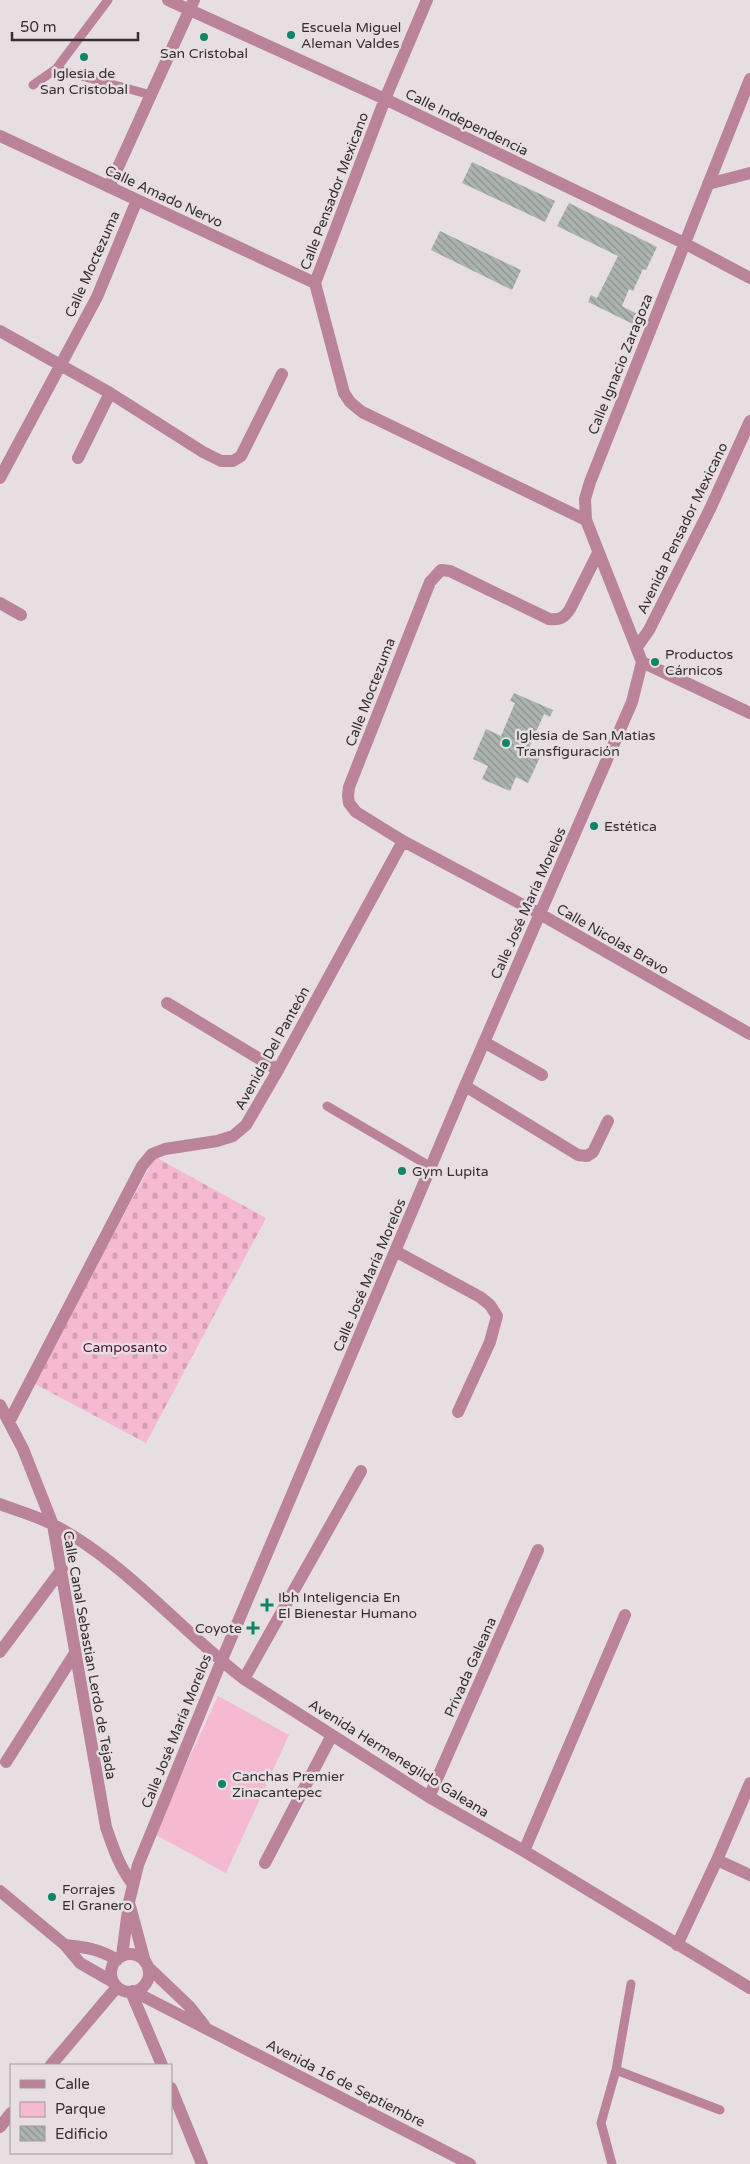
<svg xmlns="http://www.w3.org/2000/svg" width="750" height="2164" font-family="'Varela Round',sans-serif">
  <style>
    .green { fill: #f6b9d2 }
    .cemetery { fill: url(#cemetery-stones) }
    .building { fill: url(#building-back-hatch) }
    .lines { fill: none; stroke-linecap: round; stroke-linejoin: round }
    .service { stroke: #bb839a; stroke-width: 9 }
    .minor { stroke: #bb839a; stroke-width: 12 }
    .tertiary { stroke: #bb839a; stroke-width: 12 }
    .poi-dot { fill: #0d8667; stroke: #e7dee1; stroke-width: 2 }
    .labels { text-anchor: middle; stroke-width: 5; stroke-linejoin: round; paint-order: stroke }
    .poi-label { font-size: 14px; fill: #343032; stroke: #e7dee1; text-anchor: start }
    .street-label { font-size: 14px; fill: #343032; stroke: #e7dee1 }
    .park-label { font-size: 14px; fill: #560f36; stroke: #e7dee1 }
  </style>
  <defs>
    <pattern id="cemetery-stones" width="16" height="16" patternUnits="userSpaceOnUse" patternTransform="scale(1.25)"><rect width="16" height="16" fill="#f6b9d2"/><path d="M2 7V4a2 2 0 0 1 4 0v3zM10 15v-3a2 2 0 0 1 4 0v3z" fill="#d49fb5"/></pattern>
    <pattern id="building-back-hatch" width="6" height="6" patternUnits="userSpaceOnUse" patternTransform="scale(1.25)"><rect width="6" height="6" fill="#acb4b0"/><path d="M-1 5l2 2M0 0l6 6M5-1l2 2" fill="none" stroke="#8d9390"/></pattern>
  </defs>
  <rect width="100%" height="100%" fill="#e7dee1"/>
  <path class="green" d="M 218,1696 L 289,1735 L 226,1873 L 154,1834 Z"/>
  <path class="cemetery" d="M 155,1157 L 266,1218 L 146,1443 L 33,1383 Z"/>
  <path class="building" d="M 472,162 L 555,201 L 545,222 L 462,183 Z
    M 569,203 L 657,247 L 646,270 L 643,269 L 633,291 L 629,289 L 622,306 L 637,314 L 633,324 L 588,302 L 591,295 L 597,298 L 618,256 L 557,226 Z
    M 440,231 L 521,270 L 512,290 L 431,250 Z
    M 514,693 L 553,710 L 550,717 L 544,714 L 528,750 L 541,755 L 528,783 L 516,777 L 510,791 L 482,779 L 488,766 L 473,759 L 486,729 L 501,736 L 515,703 L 510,701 Z"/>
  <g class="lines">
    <path class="service" d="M 56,69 L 151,95
      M 33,85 L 56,69 L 108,0
      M 327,1106 L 431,1167
      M 616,2070 L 720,2110
      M 612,2164 L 601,2123 L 616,2070 L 631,1984"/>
    <path class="minor" d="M 168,0 L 385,99 L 684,243 L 750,278
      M 427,0 L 385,99 L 315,283 L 344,393 L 350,402 L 362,412 L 586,520
      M 0,136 L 315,283
      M 708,184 L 750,173
      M 109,187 L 194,0
      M 0,331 L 110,393 L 203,452 L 221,461 L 233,461 L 241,456 L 282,374
      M 78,458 L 110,393
      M 0,478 L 97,297 L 137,200
      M 598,553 L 570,609 C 564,618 560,620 549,619 L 450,571 L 441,570 L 430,582 L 349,787 L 348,796 L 349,803 L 356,812 L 403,841 L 540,914 L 750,1034
      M 0,603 L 21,615
      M 637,647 L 649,630 L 710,509 L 750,421
      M 642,662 L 750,713
      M 167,1003 L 278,1070
      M 484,1042 L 542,1075
      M 465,1086 L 578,1155 L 587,1156 L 593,1152 L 608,1121
      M 395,1251 L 480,1297 L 490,1305 L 497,1316 L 490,1342 L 458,1412
      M 0,1405 L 23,1449 L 53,1525 L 106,1827 C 113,1847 119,1866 132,1883
      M 9,1422 L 142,1166 L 152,1154 L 165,1149 L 217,1141 L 233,1136 L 246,1125 L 278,1070 L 403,841
      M 0,1504 C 18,1511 37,1516 54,1525 C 126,1563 180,1630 244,1679 L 429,1797 L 524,1851 L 750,1988
      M 0,1652 L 62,1569
      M 244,1679 L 361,1471
      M 6,1762 L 75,1653
      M 429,1797 L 538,1550
      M 524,1851 L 625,1615
      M 717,1860 L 750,1875
      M 265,1863 L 332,1735
      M 130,1906 L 145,1962
      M 677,1945 L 717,1860 L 750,1783
      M 122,1956 L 129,1902 L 138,1865 L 221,1662 L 465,1086 L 632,702 L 642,662 L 586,520 L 585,499 L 590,482 L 750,79
      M 51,2065 L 117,1987
      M 0,2127 L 11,2113"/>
    <path class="tertiary" d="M 0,1891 L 65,1945 L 80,1963 L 113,1982
      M 65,1945 C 84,1947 100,1949 117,1960
      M111 1973a19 19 0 1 1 38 0a19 19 0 1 1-38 0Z
      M 148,1967 L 189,2006 L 204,2025
      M 133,1991 L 470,2164
      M 131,1992 L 162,2065
      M 171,2088 L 202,2164"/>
  </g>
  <g class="poi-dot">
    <circle cx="291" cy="35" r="5"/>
    <circle cx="204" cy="37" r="5"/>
    <circle cx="84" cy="57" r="5"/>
    <circle cx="655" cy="662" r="5"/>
    <circle cx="506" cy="743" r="5"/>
    <circle cx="594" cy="826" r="5"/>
    <circle cx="402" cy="1171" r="5"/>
    <path d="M264.5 1597.5h5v5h5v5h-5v5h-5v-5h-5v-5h5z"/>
    <path d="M250.5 1620.5h5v5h5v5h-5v5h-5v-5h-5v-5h5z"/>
    <circle cx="222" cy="1784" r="5"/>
    <circle cx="52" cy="1897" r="5"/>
  </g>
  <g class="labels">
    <g class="poi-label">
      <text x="301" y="32">Escuela Miguel<tspan x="301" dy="16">Aleman Valdes</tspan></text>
      <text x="204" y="58" text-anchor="middle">San Cristobal</text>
      <text x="84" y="78" text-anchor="middle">Iglesia de<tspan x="84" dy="16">San Cristobal</tspan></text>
      <text x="665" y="659">Productos<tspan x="665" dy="16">Cárnicos</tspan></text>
      <text x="516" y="740">Iglesia de San Matias<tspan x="516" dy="16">Transfiguración</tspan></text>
      <text x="604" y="831">Estética</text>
      <text x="412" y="1176">Gym Lupita</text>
      <text x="278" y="1602">Ibh Inteligencia En<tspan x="278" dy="16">El Bienestar Humano</tspan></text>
      <text x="242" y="1633" text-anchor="end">Coyote</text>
      <text x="232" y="1781">Canchas Premier<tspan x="232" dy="16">Zinacantepec</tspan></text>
      <text x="62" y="1894">Forrajes<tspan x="62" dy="16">El Granero</tspan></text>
    </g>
    <g class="street-label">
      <text transform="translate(467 122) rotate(26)" y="5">Calle Independencia</text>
      <text transform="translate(334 191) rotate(-69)" y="5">Calle Pensador Mexicano</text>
      <text transform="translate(164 196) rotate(25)" y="5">Calle Amado Nervo</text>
      <text transform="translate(92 264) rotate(-66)" y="5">Calle Moctezuma</text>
      <text transform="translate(620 364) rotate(-68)" y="5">Calle Ignacio Zaragoza</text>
      <text transform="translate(682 528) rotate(-64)" y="5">Avenida Pensador Mexicano</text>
      <text transform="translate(370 692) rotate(-69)" y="5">Calle Moctezuma</text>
      <text transform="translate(528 903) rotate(-66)" y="5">Calle José María Morelos</text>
      <text transform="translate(613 939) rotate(30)" y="5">Calle Nicolas Bravo</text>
      <text transform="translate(272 1048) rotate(-61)" y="5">Avenida Del Panteón</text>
      <text transform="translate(369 1275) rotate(-67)" y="5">Calle José María Morelos</text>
      <text transform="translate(90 1655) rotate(80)" y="5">Calle Canal Sebastian Lerdo de Tejada</text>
      <text transform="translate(470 1667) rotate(-66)" y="5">Privada Galeana</text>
      <text transform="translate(176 1731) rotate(-68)" y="5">Calle José María Morelos</text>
      <text transform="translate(399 1758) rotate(32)" y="5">Avenida Hermenegildo Galeana</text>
      <text transform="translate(346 2083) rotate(27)" y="5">Avenida 16 de Septiembre</text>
    </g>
    <g class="park-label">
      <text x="125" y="1352">Camposanto</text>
    </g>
  </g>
  <rect x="10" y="2064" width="162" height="90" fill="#e7dee1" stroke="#9f989b"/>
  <rect x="20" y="2080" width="25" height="8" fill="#bb839a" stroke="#9f989b"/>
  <text x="55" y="2089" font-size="15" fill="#343032">Calle</text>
  <rect x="20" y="2102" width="25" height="15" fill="#f6b9d2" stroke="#9f989b"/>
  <text x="55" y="2114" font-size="15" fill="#343032">Parque</text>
  <rect x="20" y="2126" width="25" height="15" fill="url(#building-back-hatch)" stroke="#9f989b"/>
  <text x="55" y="2139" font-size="15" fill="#343032">Edificio</text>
  <path d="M12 32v8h126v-8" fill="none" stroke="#343032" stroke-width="2.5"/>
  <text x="20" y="32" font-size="15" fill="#343032" stroke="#e7dee1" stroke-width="4" paint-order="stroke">50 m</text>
</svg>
